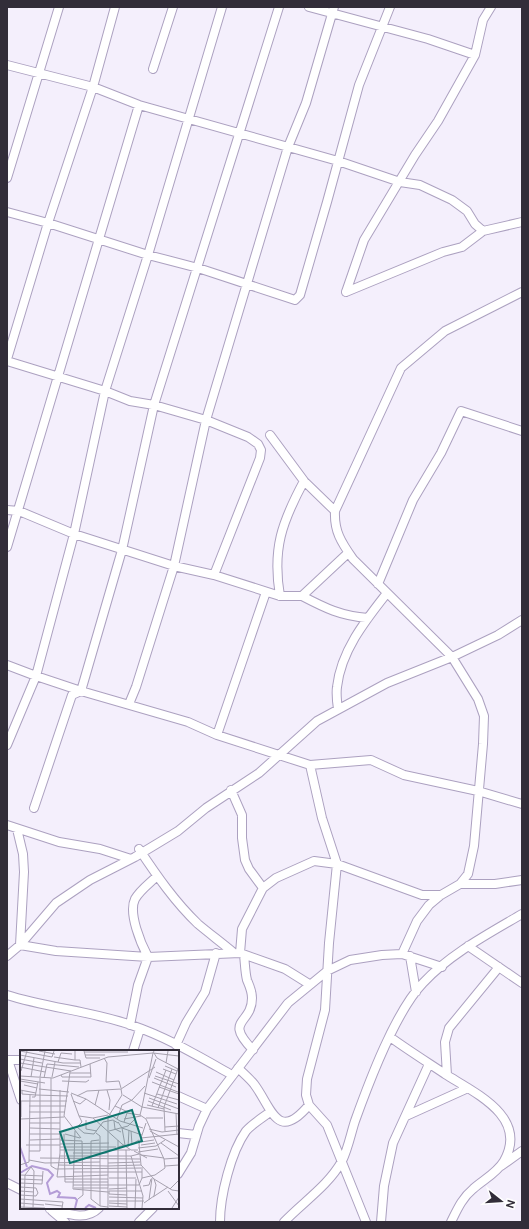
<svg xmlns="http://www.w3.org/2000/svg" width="529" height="1229" font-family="'DM Sans',sans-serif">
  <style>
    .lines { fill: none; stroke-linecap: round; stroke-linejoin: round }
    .street-casing { stroke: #aca1c0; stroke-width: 10 }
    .street { stroke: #fff; stroke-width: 8 }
    .inset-river { fill: none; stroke: #b49dd7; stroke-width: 2 }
    .inset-road { fill: none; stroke: #a6a1ae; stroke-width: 1 }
    .view { fill: #0f766e; fill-opacity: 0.15; stroke: #0f766e; stroke-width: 2 }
    .inset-edge { fill: none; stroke: #322d39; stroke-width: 2 }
  </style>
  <rect width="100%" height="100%" fill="#f4effc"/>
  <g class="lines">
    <g class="street-casing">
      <path id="street" d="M 309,7 L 428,39 L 475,55
        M 7,65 L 93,87 L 139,105 L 338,161 L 400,182 L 420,185 L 452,200 L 467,211 L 475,224 L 483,231
        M 153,69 L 173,7
        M 7,178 L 59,7
        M 7,212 L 48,223 L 148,255 L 198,268 L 295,300 L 300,295 L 327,202 L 359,85 L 390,7
        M 346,292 L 364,240 L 415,155 L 438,121 L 475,55 L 483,20 L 491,7
        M 346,292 L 443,252 L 462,247 L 483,231 L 522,222
        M 7,359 L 48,223 L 93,87 L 115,7
        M 7,361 L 105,391 L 130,401 L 154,405 L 206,420 L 248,437 L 258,444 L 261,450 L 260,458 L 214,575
        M 270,435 L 304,481 L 335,511
        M 7,510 L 19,511 L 74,534 L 174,566 L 214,575 L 280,596 L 302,596 L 348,553
        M 7,547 L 139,105
        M 378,584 L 413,500 L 441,453 L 461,411 L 522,431
        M 280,596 C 272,549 282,522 304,481
        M 302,596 C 325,608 341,616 368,618
        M 7,665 L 36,676 L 81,691 L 188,722 L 217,735 L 310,765 L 371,760 L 404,775 L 478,791 L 522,804
        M 129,704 L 136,687 L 174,566 L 206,420 L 288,147 L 306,103 L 334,7
        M 338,709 C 337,702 336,694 337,687 C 341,651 365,621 387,593
        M 217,735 L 266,592
        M 7,745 L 36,676 L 74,534 L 105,391 L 148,255 L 222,7
        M 310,765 L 322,818 L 337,864 L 329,943 L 325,1010 L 307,1079 L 306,1095 L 309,1105 L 327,1125 L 366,1222
        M 231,790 L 242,815 L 242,838 L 245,860 L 249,869 L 263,888
        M 34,808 L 72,695 L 81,691 L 122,550 L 154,405 L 279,7
        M 7,825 L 59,842 L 100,849 L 131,859
        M 17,829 L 23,854 L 24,872 L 20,945 L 56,951 L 148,957 L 240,953 L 285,969 L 309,984
        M 139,849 C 157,876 175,902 198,924 C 210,934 222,943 234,953
        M 460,884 L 495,884 L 522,880
        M 468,946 L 522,983
        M 240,953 L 242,929 L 263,888 L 276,878 L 314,861 L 337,864 L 422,895 L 441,895
        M 402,954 L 417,921 L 429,905 L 441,895 L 460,884 L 468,874 L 474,846 L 483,744 L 484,716 L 478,699 L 452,657 L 353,559 C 341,542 334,531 335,511 L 401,368 L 445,331 L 522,292
        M 244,955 C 245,963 245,972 247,980 C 250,987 252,991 252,998 C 252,1025 223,1019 253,1050
        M 7,956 L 20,945 L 56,903 L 90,880 L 135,857 L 178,831 L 206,808 L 259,773 L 317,721 L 387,683 L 452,657 L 498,635 L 522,620
        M 410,956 L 416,992
        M 7,995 C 48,1008 91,1011 131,1025 C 167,1037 200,1057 232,1075
        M 130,1025 L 138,985 L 148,957 C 141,944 128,913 135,899 C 140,890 150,883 157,876
        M 390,1037 C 408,1050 427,1062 445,1074 C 475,1093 529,1117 504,1161 C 497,1173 483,1180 473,1189 C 462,1198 457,1210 451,1222
        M 176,1045 L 186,1023 L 205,992 L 216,953
        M 133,1051 L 140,1029
        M 21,1060 L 8,1060 L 21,1100
        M 238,1068 C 243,1073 249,1078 254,1084 C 272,1108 277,1143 309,1105
        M 447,1075 L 445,1042 L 449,1028 L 499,967
        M 178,1096 L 207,1109
        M 406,1116 L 468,1088
        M 178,1133 L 196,1135
        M 501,1166 L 522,1151
        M 178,1174 L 191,1153 L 199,1126 L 207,1109 L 288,1003 L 327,971 L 350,960 L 382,955 L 402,954 L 442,967
        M 7,1183 L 21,1190
        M 50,1209 C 66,1213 85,1222 99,1208
        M 52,1211 L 65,1222
        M 139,1222 L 153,1208
        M 220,1222 C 220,1196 231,1152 246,1131 C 252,1124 262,1118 270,1112
        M 284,1222 C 303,1202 328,1186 342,1161 C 348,1149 351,1133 355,1121 C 369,1082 395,1012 423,983 C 450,954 488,934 522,914
        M 381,1222 L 384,1186 L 393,1143 L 429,1064"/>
    </g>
    <use href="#street" class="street"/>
  </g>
  <g transform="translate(20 1050)">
    <rect width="159" height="159" fill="#f4effc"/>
    <path class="inset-river" d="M 0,97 L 7,117M 0,123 L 12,116 L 28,120 L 33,125 L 27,133 L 30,144 L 37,141 L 40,143 L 38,147 L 55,148 L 57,150 L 55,158M 65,158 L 69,155 L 76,158"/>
    <path class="inset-road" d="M 0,1 L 32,7 L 34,1M 19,1 L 35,4M 55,1 L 55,10 L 60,10 L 61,17M 64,1 L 66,8 L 80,8M 64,2 L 108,2M 134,3 L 137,8 L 158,19M 0,5 L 43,13 L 60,13M 65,5 L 85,5M 159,6 L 133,3 L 122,57 L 159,64M 34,7 L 55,10M 84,8 L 87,13 L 86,32 L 99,31 L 101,38M 0,9 L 22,13M 38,12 L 41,3 L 52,4M 0,13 L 51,21M 146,13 L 148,1M 145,16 L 157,21M 0,17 L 25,22M 143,19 L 156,24M 1,21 L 7,1M 50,22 L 44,66 L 61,88M 136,22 L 154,30M 50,23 L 71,23M 41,25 L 42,27 L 71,27 L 70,14M 0,26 L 33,28 L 88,7 L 133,3 L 134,1M 135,26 L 159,34M 11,27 L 14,8M 20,27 L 25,1M 32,27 L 35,12M 24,28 L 27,14 L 59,17M 31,28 L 31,116 L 36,119 L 123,118M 129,28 L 136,9M 134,28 L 156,37M 0,29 L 25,33M 0,31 L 18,34M 42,31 L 66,32 L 69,30M 132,32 L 158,42M 4,35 L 17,38M 139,37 L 159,44M 19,39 L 49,42M 0,40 L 16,43M 40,40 L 40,103 L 37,127 L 88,125M 87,40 L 90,50 L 89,60M 2,41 L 2,44 L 16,45M 51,43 L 66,49 L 100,71 L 123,78M 124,43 L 157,54M 51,44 L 59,66 L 73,68 L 88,65M 137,44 L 159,50M 16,45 L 48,46M 103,45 L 122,57M 57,46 L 67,41 L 101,39 L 135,17M 12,47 L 15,47 L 18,32M 129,48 L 159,59M 9,51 L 47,51M 53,51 L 60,54 L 66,49M 128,51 L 151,60M 75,55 L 79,40M 127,55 L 144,59M 9,56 L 46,56M 95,56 L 108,62M 132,56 L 146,20M 138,58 L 152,19M 9,62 L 45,62M 156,63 L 157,85M 59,66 L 62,72 L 57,77 L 64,83 L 74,84 L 83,72 L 93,70 L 98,73M 1,67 L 1,51 L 9,51M 73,68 L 102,94 L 111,100 L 118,100M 126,68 L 143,68M 1,69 L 44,67M 97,69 L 102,55 L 112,50 L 125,36M 104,69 L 121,66M 66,70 L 66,79 L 77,81M 94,71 L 95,79 L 101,82M 98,72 L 102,78 L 122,85M 104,72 L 107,63 L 120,65M 9,73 L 40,73M 126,73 L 119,94 L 121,115 L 134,129 L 152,140 L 159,141M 145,77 L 159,76M 10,78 L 40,79M 129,79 L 142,82 L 159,80M 55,81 L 53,139 L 88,142M 89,81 L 108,76 L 116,68M 111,81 L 112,94 L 119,90M 130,81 L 159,97M 145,81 L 144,57 L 159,16M 76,83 L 80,86 L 80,156 L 88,157M 9,84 L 40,84M 44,84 L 45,132 L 88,132M 45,84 L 60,88M 121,88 L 159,84M 10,90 L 40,89M 40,90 L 62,91 L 63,145 L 58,149M 79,90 L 71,91 L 71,149 L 80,156M 98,90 L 98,157M 121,92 L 134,90M 141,93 L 159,106M 40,94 L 89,93M 6,95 L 40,95M 121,95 L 135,93M 40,97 L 96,97M 98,97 L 105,95 L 102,78M 108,97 L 109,80M 118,98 L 136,96 L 145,90M 40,100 L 110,100M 106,100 L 107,158M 9,101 L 20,101 L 20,28M 114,101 L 127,108M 118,102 L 138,99M 53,103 L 88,103M 119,104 L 111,106 L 123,146 L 122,158M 121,105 L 144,108M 40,106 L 111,106M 159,106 L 159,125M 20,108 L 120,109M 144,109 L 158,108M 9,110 L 25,113 L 80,112M 88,113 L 120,112M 0,115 L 9,112 L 10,45M 38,115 L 88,116M 88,116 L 121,115M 145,116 L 159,115M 122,119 L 122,128 L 135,125 L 145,118 L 144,109 L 126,69 L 120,65 L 122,57M 53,122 L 88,122M 88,122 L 122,122M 0,125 L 23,126M 89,128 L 116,128M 0,129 L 23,130M 45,129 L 88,129M 0,133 L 22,134 L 23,121M 53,135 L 88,135M 88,135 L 119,135 L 122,128M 123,136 L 129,135 L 131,129M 0,137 L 16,138 L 18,143 L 16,146 L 0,145M 54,138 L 88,138M 89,139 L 107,138M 150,139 L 159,130M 0,141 L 14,142M 148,141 L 159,156M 107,145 L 89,144 L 89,141 L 122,141M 89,147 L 123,148M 133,147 L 148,137M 0,149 L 43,152 L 42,158M 129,150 L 132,128M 89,151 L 124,151M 0,153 L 24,155M 89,153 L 107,154M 124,153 L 134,146 L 136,135 L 134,129M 25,154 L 42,156M 89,156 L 107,157M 0,157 L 25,158M 4,158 L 5,125 L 11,117 L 14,121 L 13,158M 88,158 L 88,67 L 102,45 L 101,39M 115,158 L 116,129M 152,158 L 159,147"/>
    <path class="view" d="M 112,60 L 122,91 L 50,113 L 40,82 Z"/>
    <rect width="159" height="159" class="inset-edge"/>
  </g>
  <rect width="529" height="1229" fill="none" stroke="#322d39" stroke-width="16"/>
  <g transform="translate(501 1201) rotate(107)" stroke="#ffffff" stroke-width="3" paint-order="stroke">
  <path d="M0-3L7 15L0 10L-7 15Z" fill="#322d39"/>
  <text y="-6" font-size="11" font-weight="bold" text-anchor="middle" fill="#322d39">N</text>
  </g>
</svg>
